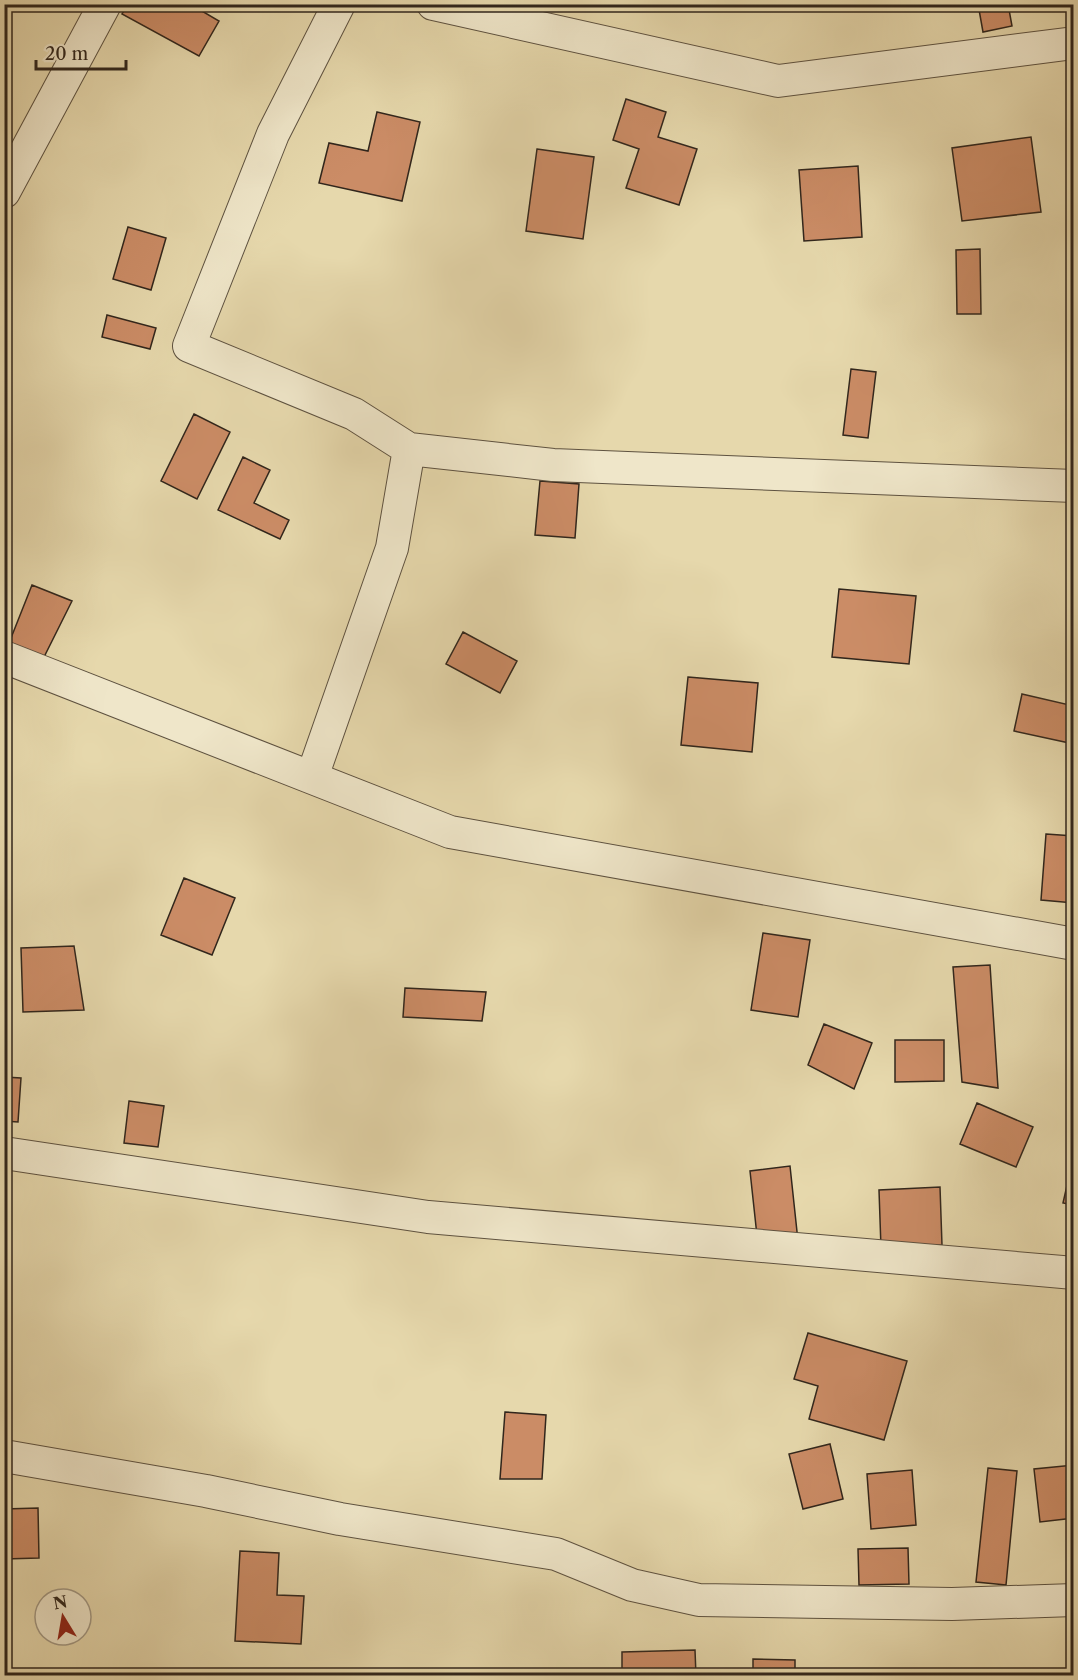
<svg xmlns="http://www.w3.org/2000/svg" width="1078" height="1680" font-family="'Libre Caslon Text',serif">
  <style>
    .building { fill: #cb8c66; stroke: #31261c; stroke-width: 1.5 }
    .lines { fill: none; stroke-linecap: round; stroke-linejoin: round }
    .minor-casing { stroke: #5e5240; stroke-width: 34 }
    .minor { stroke: #efe6c9; stroke-width: 32 }
  </style>
  <rect width="100%" height="100%" fill="#e6d8ac"/>
  <filter id="stains"><feTurbulence type="fractalNoise" baseFrequency=".00333" numOctaves="4"/><feColorMatrix values="0 0 0 0 .2 0 0 0 0 .09 0 0 0 0 .02 0 0 0 .5 -.17"/></filter>
  <radialGradient id="worn" r=".72"><stop offset=".6" stop-color="#630" stop-opacity="0"/><stop offset="1" stop-color="#630" stop-opacity=".3"/></radialGradient>
  <path class="building" d="M 4,4 L 12,4 L 4,19 Z
    M 128,4 L 190,4 L 219,21 L 199,56 L 122,14 Z
    M 915,4 L 950,4 L 916,9 Z
    M 978,4 L 1008,4 L 1012,26 L 983,32 Z
    M 626,99 L 666,112 L 658,137 L 697,149 L 679,205 L 626,188 L 639,149 L 613,140 Z
    M 377,112 L 420,122 L 402,201 L 319,183 L 329,143 L 368,151 Z
    M 1074,120 L 1074,138 L 1069,121 Z
    M 1031,137 L 1041,212 L 962,221 L 952,148 Z
    M 537,149 L 594,157 L 583,239 L 526,231 Z
    M 858,166 L 862,237 L 804,241 L 799,170 Z
    M 128,227 L 166,238 L 151,290 L 113,279 Z
    M 980,249 L 981,314 L 957,314 L 956,250 Z
    M 107,315 L 156,328 L 150,349 L 102,337 Z
    M 851,369 L 876,372 L 868,438 L 843,435 Z
    M 194,414 L 230,432 L 197,499 L 161,481 Z
    M 243,457 L 270,470 L 254,503 L 289,520 L 280,539 L 218,510 Z
    M 540,481 L 579,484 L 575,538 L 535,535 Z
    M 32,585 L 72,601 L 44,657 L 9,643 Z
    M 839,589 L 916,596 L 909,664 L 832,657 Z
    M 463,632 L 517,661 L 500,693 L 446,664 Z
    M 688,677 L 758,683 L 752,752 L 681,745 Z
    M 1022,694 L 1074,706 L 1074,744 L 1014,731 Z
    M 1046,834 L 1074,836 L 1074,903 L 1041,900 Z
    M 184,878 L 235,898 L 212,955 L 161,935 Z
    M 763,933 L 810,940 L 798,1017 L 751,1010 Z
    M 74,946 L 84,1010 L 23,1012 L 21,948 Z
    M 990,965 L 998,1088 L 962,1082 L 953,967 Z
    M 405,988 L 486,992 L 482,1021 L 403,1017 Z
    M 824,1024 L 872,1043 L 854,1089 L 808,1065 Z
    M 895,1040 L 944,1040 L 944,1081 L 895,1082 Z
    M 4,1077 L 21,1078 L 18,1122 L 4,1121 Z
    M 129,1101 L 164,1106 L 158,1147 L 124,1143 Z
    M 977,1103 L 1033,1127 L 1016,1167 L 960,1144 Z
    M 1074,1155 L 1074,1205 L 1063,1203 Z
    M 790,1166 L 798,1241 L 758,1245 L 750,1171 Z
    M 940,1187 L 942,1245 L 881,1248 L 879,1190 Z
    M 808,1333 L 907,1361 L 884,1440 L 809,1419 L 818,1386 L 794,1379 Z
    M 505,1412 L 546,1415 L 542,1479 L 500,1479 Z
    M 830,1444 L 843,1499 L 803,1509 L 789,1454 Z
    M 1074,1465 L 1074,1518 L 1040,1522 L 1034,1469 Z
    M 988,1468 L 1017,1471 L 1006,1585 L 976,1582 Z
    M 912,1470 L 916,1525 L 871,1529 L 867,1474 Z
    M 38,1508 L 39,1558 L 4,1559 L 4,1509 Z
    M 908,1548 L 909,1584 L 859,1585 L 858,1549 Z
    M 240,1551 L 279,1553 L 277,1595 L 304,1596 L 301,1644 L 235,1641 Z
    M 695,1650 L 696,1676 L 622,1676 L 622,1652 Z
    M 753,1659 L 795,1660 L 795,1676 L 753,1676 Z"/>
  <g class="lines">
    <g class="minor-casing">
      <path id="minor" d="M 339,4 L 273,134 L 189,346 L 354,414 L 409,449 L 553,465 L 1074,486
        M 433,4 L 778,81 L 1074,43
        M 4,192 L 105,4
        M 4,657 L 450,832 L 1074,944
        M 312,777 L 392,548 L 409,449
        M 4,1153 L 428,1217 L 1074,1273
        M 4,1456 L 206,1491 L 340,1519 L 556,1554 L 632,1585 L 699,1600 L 952,1604 L 1074,1600"/>
    </g>
    <use href="#minor" class="minor"/>
  </g>
  <rect width="1078" height="1680" fill="none" stroke="#e6d8ac" stroke-width="24"/>
  <rect x="6" y="6" width="1066" height="1668" fill="none" stroke="#31261c" stroke-width="3"/>
  <rect x="12" y="12" width="1054" height="1656" fill="none" stroke="#31261c" stroke-width="1.5"/>
  <g transform="translate(63 1617) rotate(349)"><circle r="28" fill="#efe6c9" stroke="#a39984" stroke-width="1.5"/>
  <path d="M0-4.5L10 22L0 15L-10 22Z" fill="#8f2418"/>
  <text y="-9" font-size="16" font-weight="bold" text-anchor="middle" fill="#31261c">N</text>
  </g>
  <path d="M36 60v9h90v-9" fill="none" stroke="#31261c" stroke-width="3"/>
  <text x="45" y="60" font-size="18" fill="#31261c" stroke="#efe6c9" stroke-width="4.5" paint-order="stroke">20 m</text>
  <rect width="100%" height="100%" filter="url(#stains)"/>
  <rect width="100%" height="100%" fill="url(#worn)"/>
</svg>
